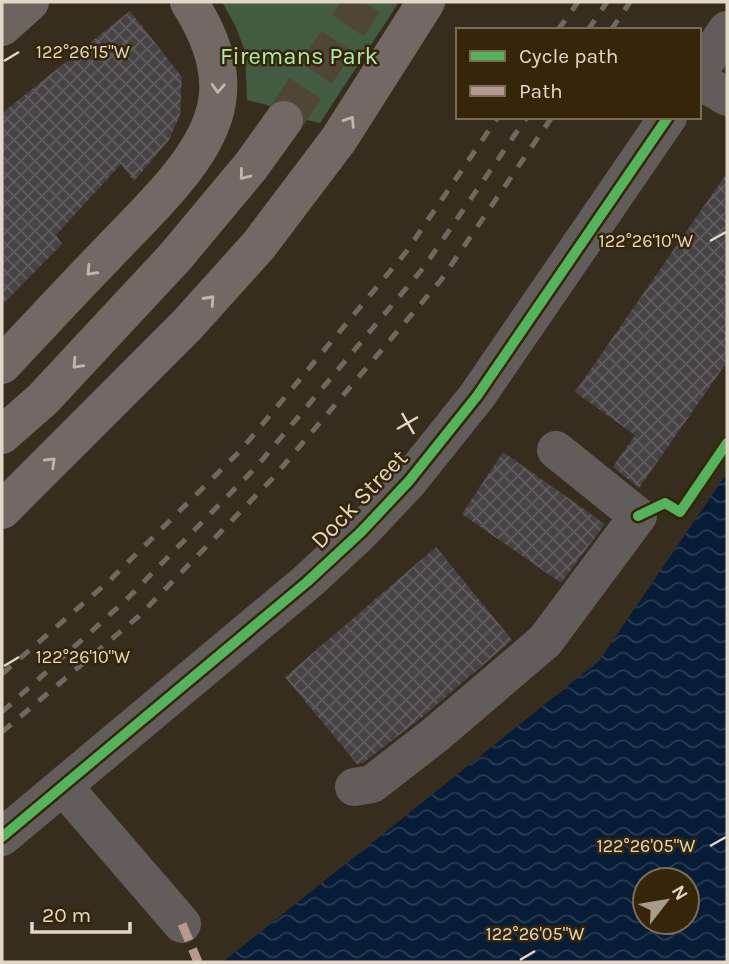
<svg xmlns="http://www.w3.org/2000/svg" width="729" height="964" font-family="Karla,sans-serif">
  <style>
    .park { fill: #435b42 }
    .water { fill: url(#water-waves); fill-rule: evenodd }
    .building { fill: url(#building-cross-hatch) }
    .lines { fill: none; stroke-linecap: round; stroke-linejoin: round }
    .highway-tunnel { stroke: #504638; stroke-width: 38; stroke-dasharray: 38 19; stroke-linecap: butt }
    .minor { stroke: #625d5a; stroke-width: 38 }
    .major { stroke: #6c645e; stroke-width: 38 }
    .highway { stroke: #726964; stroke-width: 38 }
    .rail { stroke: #6f6963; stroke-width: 5; stroke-dasharray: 12 12; stroke-linecap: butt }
    .quiet { stroke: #b69a8f; stroke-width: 9; stroke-dasharray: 18 9; stroke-linecap: butt }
    .cycleway-casing { stroke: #352509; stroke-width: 15 }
    .cycleway { stroke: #56b35d; stroke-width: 10 }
    .oneway { stroke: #c0b6aa }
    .ticks { fill: none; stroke: #e2d7c8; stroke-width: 2.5 }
    .labels { text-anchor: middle; stroke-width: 5; stroke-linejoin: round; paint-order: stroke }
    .park-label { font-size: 24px; fill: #ace8b1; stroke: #352509 }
    .street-label { font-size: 24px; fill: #e2d7c8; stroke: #352509 }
    .ticks-label { font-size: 18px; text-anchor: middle; fill: #e2d7c8; stroke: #352509; stroke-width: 5; stroke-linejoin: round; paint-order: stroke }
  </style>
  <defs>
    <pattern id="water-waves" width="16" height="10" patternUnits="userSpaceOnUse" patternTransform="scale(1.75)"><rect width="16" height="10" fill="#071c37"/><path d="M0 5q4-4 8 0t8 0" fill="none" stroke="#2b3c52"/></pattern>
    <pattern id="building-cross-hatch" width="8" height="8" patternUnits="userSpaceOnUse" patternTransform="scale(1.75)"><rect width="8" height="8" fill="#474244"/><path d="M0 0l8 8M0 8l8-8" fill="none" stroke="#615d5e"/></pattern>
  </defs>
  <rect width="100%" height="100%" fill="#362d1e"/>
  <path class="park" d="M 222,2 L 399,2 L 320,123 L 277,113 L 278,108 L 247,100 L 245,51 L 235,25 Z"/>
  <path class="water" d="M 727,473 L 727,962 L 223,962 L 599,661 ZM 645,880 L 687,880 L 687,922 L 645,922 Z"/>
  <path class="building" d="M 130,11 L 182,77 L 180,115 L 169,140 L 134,181 L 121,164 L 56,235 L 62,244 L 2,305 L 2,113 Z
    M 727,173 L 727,362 L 639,488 L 613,467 L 635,435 L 575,392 Z
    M 503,452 L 605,524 L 561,583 L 462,514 Z
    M 436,547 L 512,640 L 421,718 L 363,763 L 357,764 L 285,677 Z"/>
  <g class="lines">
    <path class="highway-tunnel" d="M 284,120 L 364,2"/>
    <path class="minor" d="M 699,71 L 727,30
      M 699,80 L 727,97
      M 63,786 L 182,924
      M 354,787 L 372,784 L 435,735 L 545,641 L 638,516 L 556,450
      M 2,837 L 307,582 L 361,532 L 409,481 L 477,396 L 668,117"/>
    <path class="major" d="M 2,27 L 30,2"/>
    <path class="highway" d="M 2,365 C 36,329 70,292 105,256 C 143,215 208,159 217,102 C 223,66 208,32 189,2
      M 2,435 L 43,399 L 176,256 L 251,166 L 284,120
      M 2,510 L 187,325 L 259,245 L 339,139 L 426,2"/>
    <path class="rail" d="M 558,30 L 578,2
      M 588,30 L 607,2
      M 611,30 L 630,2
      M 2,674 L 108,582 L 240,451 L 406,252 L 498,117
      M 2,712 L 126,600 L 257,466 L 424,267 L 527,117
      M 2,732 L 139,616 L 272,479 L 441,280 L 552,117"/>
    <path class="quiet" d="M 182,924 L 198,962"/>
    <g class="cycleway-casing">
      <path id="cycleway" d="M 638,516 L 665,503 L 680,512 L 727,443
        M 2,837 L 307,582 L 361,532 L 409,481 L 477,396 L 668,117"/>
    </g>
    <use href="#cycleway" class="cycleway"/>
  </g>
  <defs><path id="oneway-chevron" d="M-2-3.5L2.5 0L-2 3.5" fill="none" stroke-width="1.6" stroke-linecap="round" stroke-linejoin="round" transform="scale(1.75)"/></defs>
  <g class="oneway">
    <use href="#oneway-chevron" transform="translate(218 88) rotate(93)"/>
    <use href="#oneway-chevron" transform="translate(350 121) rotate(-57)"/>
    <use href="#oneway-chevron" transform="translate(244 175) rotate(129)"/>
    <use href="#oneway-chevron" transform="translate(91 271) rotate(133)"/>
    <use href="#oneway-chevron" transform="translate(210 300) rotate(-48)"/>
    <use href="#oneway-chevron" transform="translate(77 364) rotate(133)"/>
    <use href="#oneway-chevron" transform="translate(51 462) rotate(-44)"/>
  </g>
  <path class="ticks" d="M 4,61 L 19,52M 710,241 L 726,232M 402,413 L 414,434M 397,429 L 418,417M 4,666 L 19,657M 710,846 L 726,837M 520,960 L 535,951"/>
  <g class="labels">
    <g class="park-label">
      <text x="299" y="64">Firemans Park</text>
    </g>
    <g class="street-label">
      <text transform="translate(359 499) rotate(-46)" y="8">Dock Street</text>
    </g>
  </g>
  <g class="ticks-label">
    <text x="83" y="58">122°26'15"W</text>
    <text x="646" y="247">122°26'10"W</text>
    <text x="83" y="663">122°26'10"W</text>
    <text x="646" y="852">122°26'05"W</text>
    <text x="535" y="940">122°26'05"W</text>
  </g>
  <rect width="729" height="964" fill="none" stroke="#e2d7c8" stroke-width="7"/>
  <rect x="456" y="28" width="245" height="91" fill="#352509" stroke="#7a6c55" stroke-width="2"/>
  <rect x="470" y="51" width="35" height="10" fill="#56b35d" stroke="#7a6c55" stroke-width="2"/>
  <text x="519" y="63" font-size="21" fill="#e2d7c8">Cycle path</text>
  <rect x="470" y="86" width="35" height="10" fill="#b69a8f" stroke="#7a6c55" stroke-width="2"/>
  <text x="519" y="98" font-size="21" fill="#e2d7c8">Path</text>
  <g transform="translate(666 901) rotate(59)"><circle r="33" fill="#352509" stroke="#7a6c55" stroke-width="2"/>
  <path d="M0-5L12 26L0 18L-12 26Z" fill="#a69c8c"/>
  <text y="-10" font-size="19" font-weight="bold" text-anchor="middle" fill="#e2d7c8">N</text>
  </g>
  <path d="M32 922v10h98v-10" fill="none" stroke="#e2d7c8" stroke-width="3.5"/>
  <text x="42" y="922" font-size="21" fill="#e2d7c8" stroke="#352509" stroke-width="5" paint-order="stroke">20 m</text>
</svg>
